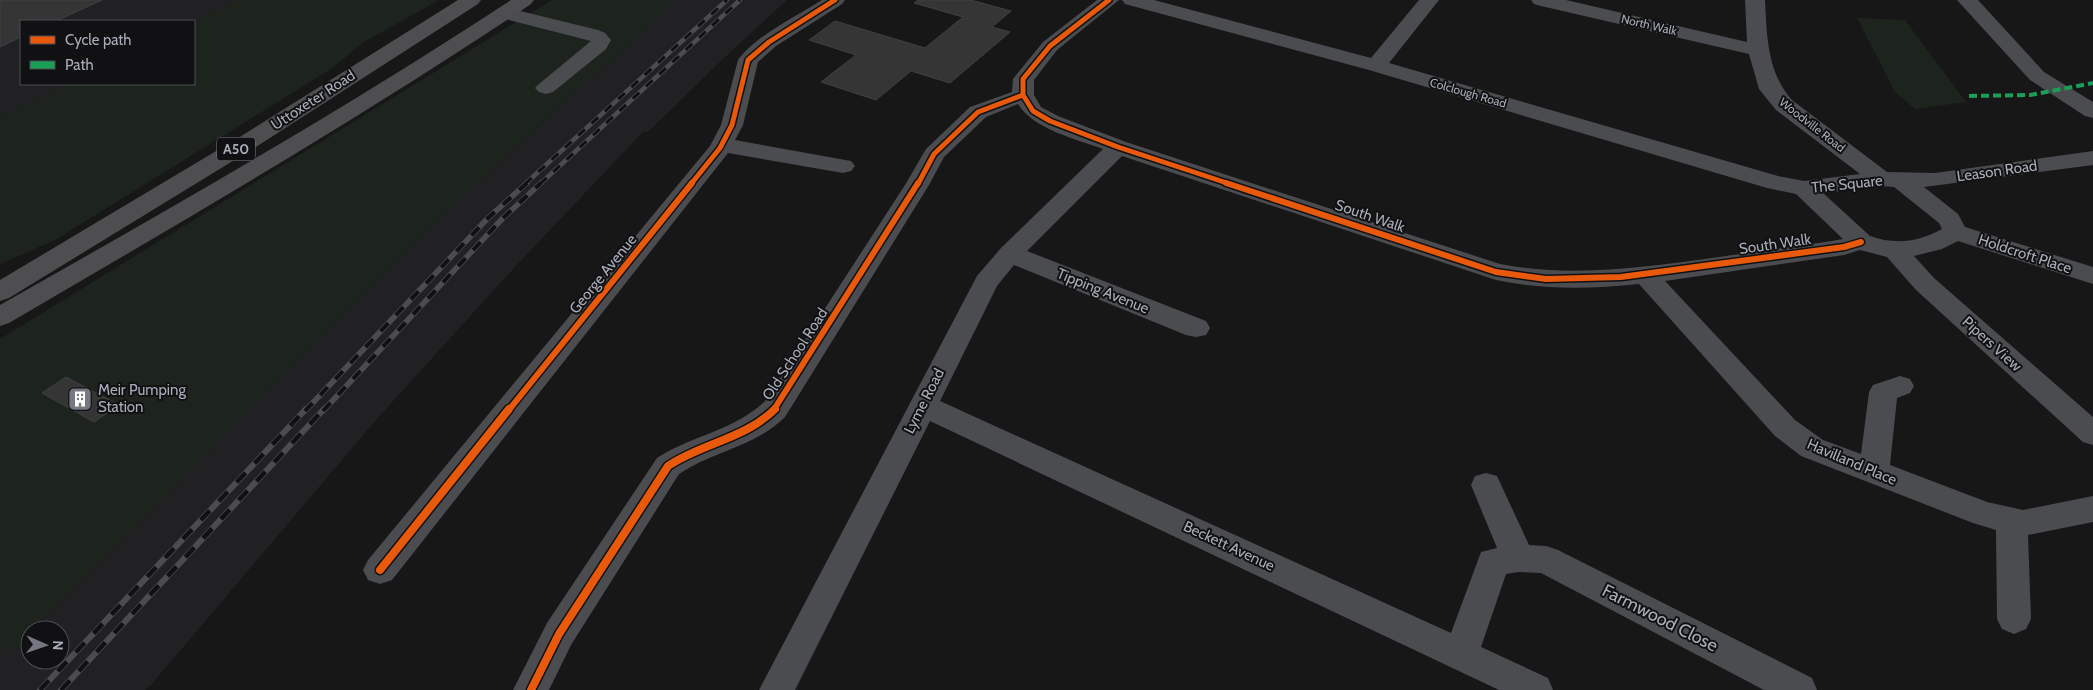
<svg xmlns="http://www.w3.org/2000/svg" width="2093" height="690" font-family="Cabin,sans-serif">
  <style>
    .built { fill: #212123 }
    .green { fill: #1d241e }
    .building { fill: #353536; stroke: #3f4043 }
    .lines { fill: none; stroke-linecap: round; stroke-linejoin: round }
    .minor { fill: #4b4c50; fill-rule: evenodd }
    .highway { fill: #4e4e51; fill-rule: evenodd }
    .rail-far2-casing { stroke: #4b4c4f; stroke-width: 4.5 }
    .rail-far1-casing { stroke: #4b4c4f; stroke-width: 5.5 }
    .rail-casing { stroke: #4b4c4f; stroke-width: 6 }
    .rail-far2 { stroke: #111113; stroke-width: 3; stroke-dasharray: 9; stroke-linecap: butt }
    .rail-far1 { stroke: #111113; stroke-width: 4; stroke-dasharray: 11; stroke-linecap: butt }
    .rail { stroke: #111113; stroke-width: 4.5; stroke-dasharray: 13; stroke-linecap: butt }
    .quiet { stroke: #1a9f57; stroke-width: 4; stroke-dasharray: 8 4; stroke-linecap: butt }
    .cycleway-far2-casing { stroke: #111113; stroke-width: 8 }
    .cycleway-far1-casing { stroke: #111113; stroke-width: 9 }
    .cycleway-casing { stroke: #111113; stroke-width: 11 }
    .cycleway-far2 { stroke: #e8590c; stroke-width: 5 }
    .cycleway-far1 { stroke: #e8590c; stroke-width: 6 }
    .cycleway { stroke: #e8590c; stroke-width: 8 }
    .labels { text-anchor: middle; stroke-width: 4; stroke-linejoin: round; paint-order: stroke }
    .far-street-label { font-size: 12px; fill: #a8adb8; stroke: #111113 }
    .shield { fill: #111113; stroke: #7b7e86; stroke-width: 1 }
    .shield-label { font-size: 14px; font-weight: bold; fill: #a8adb8 }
    .street-label { font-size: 15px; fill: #a8adb8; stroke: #111113 }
    .poi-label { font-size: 15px; fill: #a8adb8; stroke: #111113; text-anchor: start }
    .near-street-label { font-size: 18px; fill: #a8adb8; stroke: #111113 }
  </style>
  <rect width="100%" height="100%" fill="#171717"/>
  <path class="built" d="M 0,0 L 237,0 L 194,21 L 21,21 L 21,84 L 68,84 L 0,117 Z
    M 676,0 L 787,0 L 723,59 L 648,132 L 643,132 L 513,269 L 376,420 L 151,685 L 145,690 L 0,690 L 0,644 L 11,652 L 30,633 L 30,660 L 60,660 L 60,630 L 33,630 L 411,246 L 571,95 L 636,39 Z"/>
  <path class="green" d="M 237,0 L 439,0 L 364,42 L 331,69 L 55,240 L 0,264 L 0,117 L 68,84 L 194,84 L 194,21 Z
    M 552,0 L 676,0 L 636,39 L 571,95 L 411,246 L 33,630 L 30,630 L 30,633 L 11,653 L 0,644 L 0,339 Z
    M 1857,18 L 1905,20 L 1966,102 L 1915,109 L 1895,92 Z"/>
  <path class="building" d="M 0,0 L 102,0 L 56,21 L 21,21 L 21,37 L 0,47 Z
    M 918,0 L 971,0 L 1011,11 L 992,27 L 1010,32 L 950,83 L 911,71 L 876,100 L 821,82 L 856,55 L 809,40 L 835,21 L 925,48 L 963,17 L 914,3 Z
    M 66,377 L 119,405 L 94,422 L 42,393 Z"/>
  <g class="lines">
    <path class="minor" d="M 822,0 L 845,0 L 842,4 L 776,46 L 758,62 L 743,125 L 735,140 L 851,161 L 855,166 L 851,171 L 843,173 L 728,153 L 392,580 L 380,584 L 368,580 L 363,570 L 368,560 L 710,146 L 721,125 L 738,60 C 755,36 797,16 822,0 Z
      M 1097,0 L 1119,0 L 1057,50 L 1034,80 L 1034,95 L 1041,107 L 1058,116 L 1126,142 L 1500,264 C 1573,278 1646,267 1719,257 C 1760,251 1802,246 1843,239 L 1796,194 L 1767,188 L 1369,70 L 1125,4 L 1122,0 L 1154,0 L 1371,58 L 1419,0 L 1439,0 L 1389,63 L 1778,176 L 1804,181 L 1860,174 L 1776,110 L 1759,89 L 1749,54 L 1541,6 L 1534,4 L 1531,0 L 1566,0 L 1747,42 L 1745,0 L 1765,0 C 1767,36 1767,72 1792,100 L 1887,172 L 1935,173 L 2093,151 L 2093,165 L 1924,187 L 1958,214 L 1965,227 L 2093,267 L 2093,284 L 1958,241 L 1942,249 L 1914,256 L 1934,278 L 2093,417 L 2093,445 L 2083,442 L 1916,290 L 1887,257 L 1860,250 L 1844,255 L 1665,281 L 1795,420 L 1823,440 L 1861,454 L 1869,392 L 1873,385 L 1900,376 L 1910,379 L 1914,386 L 1910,393 L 1897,398 L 1890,465 L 1987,502 L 2023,510 L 2093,496 L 2093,522 L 2028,535 L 2031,619 L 2026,629 L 2014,634 L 2002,629 L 1997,619 L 1996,530 L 1973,523 L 1801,456 L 1775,436 L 1639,284 C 1590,289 1544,290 1496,280 L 1122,156 L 1027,251 L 1206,321 L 1210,328 L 1206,335 L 1196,337 L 1186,335 L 1014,265 L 997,286 L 940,401 L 1451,633 L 1481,552 L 1497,548 L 1471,485 L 1475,476 L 1486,473 L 1497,476 L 1529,545 L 1546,546 L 1558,550 L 1812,678 L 1817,690 L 1764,690 L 1541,573 L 1518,572 L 1506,574 L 1481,647 L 1548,678 L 1553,690 L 1499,690 L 930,421 L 795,690 L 759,690 L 977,276 L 1001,248 L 1103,149 C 1076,139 1033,129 1018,104 L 986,117 L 944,157 L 929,185 L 785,417 C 755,447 713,451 679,474 L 571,645 L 549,690 L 513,690 L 547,623 L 657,458 C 692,435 734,431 765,401 L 905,185 L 926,149 L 970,107 L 1012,92 L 1013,79 L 1043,42 ZM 1881,186 L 1894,187 L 1939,223 L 1942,229 C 1919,242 1895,245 1870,236 L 1823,193 Z
      M 1957,0 L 1978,0 L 2044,72 L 2093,102 L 2093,118 L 2085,116 L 2030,80 Z
      M 504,7 L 598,30 L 605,33 L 611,40 L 606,49 L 553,92 L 546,94 L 539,92 L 535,88 L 539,84 L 591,41 L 497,17 L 494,13 L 497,9 Z"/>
    <path class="highway" d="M 458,0 L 481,0 L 478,4 L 259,145 L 9,298 L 0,301 L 0,280 L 243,135 Z
      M 511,0 L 534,0 L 531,4 C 361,118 185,220 9,323 L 0,326 L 0,305 C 173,207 345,109 511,0 Z"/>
    <g class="rail-far2-casing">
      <path id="rail-far2" d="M 525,184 L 727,0
        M 540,184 L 740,0"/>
    </g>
    <g class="rail-far1-casing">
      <path id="rail-far1" d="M 305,411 L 488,218 L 527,183
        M 323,411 L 503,218 L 541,183"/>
    </g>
    <g class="rail-casing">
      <path id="rail" d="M 40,690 L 306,409
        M 61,690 L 324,409"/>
    </g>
    <use href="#rail-far2" class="rail-far2"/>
    <use href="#rail-far1" class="rail-far1"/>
    <use href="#rail" class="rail"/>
    <path class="quiet" d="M 1969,96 L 2030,95 L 2093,83"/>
    <g class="cycleway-far2-casing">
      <path id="cycleway-far2" d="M 1109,0 L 1050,46 L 1023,79 L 1023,95 L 1033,111 L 1050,121 L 1118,147 L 1230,184
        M 691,184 L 720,148 L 732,125 L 748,60 L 769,42 L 835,0
        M 918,184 L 934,154 L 978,112 L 1023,95"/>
    </g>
    <g class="cycleway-far1-casing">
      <path id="cycleway-far1" d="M 1226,183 L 1496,272 L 1546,279 L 1621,277 L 1844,247 L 1861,242
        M 508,411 L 692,183
        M 773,411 L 918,183"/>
    </g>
    <g class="cycleway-casing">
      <path id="cycleway" d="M 380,570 L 509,409
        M 531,690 L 559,634 L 668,466 C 702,443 745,439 775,409"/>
    </g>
    <use href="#cycleway-far2" class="cycleway-far2"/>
    <use href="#cycleway-far1" class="cycleway-far1"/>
    <use href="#cycleway" class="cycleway"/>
  </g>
  <defs>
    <g id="building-square" transform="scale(1.25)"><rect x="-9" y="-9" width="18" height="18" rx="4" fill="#757880" stroke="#111113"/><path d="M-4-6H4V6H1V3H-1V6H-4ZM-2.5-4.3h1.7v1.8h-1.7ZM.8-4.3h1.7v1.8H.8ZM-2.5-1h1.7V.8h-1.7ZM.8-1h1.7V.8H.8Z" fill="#fff"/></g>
  </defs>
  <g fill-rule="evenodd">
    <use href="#building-square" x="80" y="399"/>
  </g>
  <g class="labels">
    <g class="far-street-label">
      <text transform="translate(1649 25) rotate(13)" y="4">North Walk</text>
      <text transform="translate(1468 93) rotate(16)" y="4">Colclough Road</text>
      <text transform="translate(1812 125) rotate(38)" y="4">Woodville Road</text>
    </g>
    <rect class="shield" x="217" y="137.5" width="38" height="23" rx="4"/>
    <g class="shield-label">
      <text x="236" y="154">A50</text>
    </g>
    <g class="street-label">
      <text transform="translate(313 100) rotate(-33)" y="5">Uttoxeter Road</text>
      <text transform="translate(1997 171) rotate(-8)" y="5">Leason Road</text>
      <text transform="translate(1847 184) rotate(-6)" y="5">The Square</text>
      <text transform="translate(1370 216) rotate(19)" y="5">South Walk</text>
      <text transform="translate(1775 244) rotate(-8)" y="5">South Walk</text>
      <text transform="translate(2025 254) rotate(18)" y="5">Holdcroft Place</text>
      <text transform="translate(603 274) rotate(-51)" y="5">George Avenue</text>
      <text transform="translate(1103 291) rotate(22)" y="5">Tipping Avenue</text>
      <text transform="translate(1992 344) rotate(42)" y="5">Pipers View</text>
      <text transform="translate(795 354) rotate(-57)" y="5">Old School Road</text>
      <text transform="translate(924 401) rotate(-63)" y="5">Lyme Road</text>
      <text transform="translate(1852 462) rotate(23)" y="5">Havilland Place</text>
      <text transform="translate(1229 546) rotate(25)" y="5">Beckett Avenue</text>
    </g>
    <g class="poi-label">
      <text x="98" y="395">Meir Pumping<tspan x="98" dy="17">Station</tspan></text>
    </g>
    <g class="near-street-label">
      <text transform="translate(1660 618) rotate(27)" y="6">Farmwood Close</text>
    </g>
  </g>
  <rect x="20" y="20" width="175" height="65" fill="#111113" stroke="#4d4f55"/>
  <rect x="30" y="36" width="25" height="8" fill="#e8590c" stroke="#4d4f55"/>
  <text x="65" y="45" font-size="15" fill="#a8adb8">Cycle path</text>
  <rect x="30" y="61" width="25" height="8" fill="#1a9f57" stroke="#4d4f55"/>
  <text x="65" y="70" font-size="15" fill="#a8adb8">Path</text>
  <g transform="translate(45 645) rotate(92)"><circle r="24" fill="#111113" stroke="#4d4f55"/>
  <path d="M0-4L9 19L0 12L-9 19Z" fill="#757880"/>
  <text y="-8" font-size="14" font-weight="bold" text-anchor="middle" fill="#a8adb8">N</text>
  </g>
</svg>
